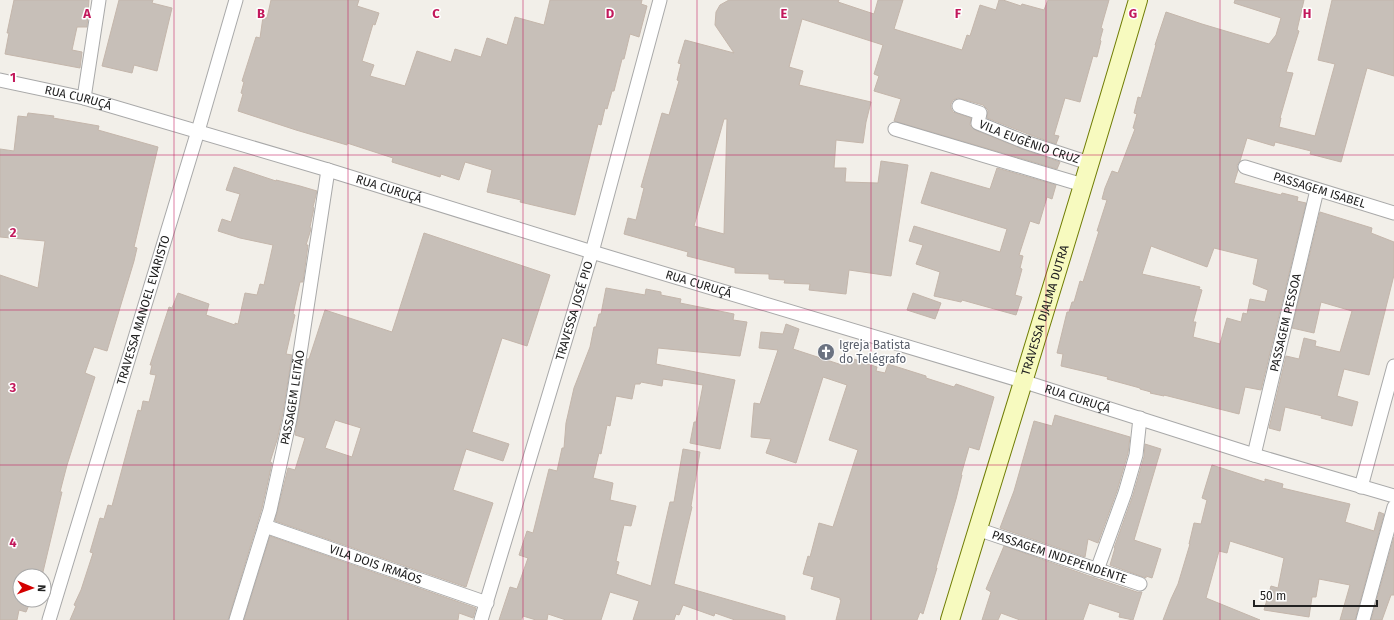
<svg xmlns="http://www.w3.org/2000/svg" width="1394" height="620" font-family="'Fira Sans',sans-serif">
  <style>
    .building { fill: #c7bfb8; stroke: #c4b6ab; fill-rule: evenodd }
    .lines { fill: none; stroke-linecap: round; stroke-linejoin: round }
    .street-casing { stroke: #a9a9a9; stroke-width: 15 }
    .secondary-casing { stroke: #707d05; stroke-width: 20 }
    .street { stroke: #fff; stroke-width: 13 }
    .secondary { stroke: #f7fabf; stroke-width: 18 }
    .grid { fill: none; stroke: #c2185b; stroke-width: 1; stroke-opacity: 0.55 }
    .labels { text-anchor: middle; stroke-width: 3; stroke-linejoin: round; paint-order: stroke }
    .street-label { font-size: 12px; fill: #222; stroke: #fff }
    .worship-label { font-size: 12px; fill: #5b616d; stroke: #fff; text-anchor: start }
    .grid-label { font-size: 13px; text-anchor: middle; font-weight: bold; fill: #c2185b; stroke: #fff; stroke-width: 3; stroke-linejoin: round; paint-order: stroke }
  </style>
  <rect width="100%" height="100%" fill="#f2efe9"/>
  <path class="building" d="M 14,0 L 89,0 L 87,27 L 77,27 L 72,50 L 82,52 L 80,68 L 5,54 L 9,33 L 7,33 Z
    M 119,0 L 153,0 L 152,3 L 172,8 L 157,71 L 134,65 L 132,73 L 102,66 Z
    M 271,0 L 359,0 L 357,6 L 379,13 L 375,25 L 373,24 L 362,61 L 374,65 L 370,76 L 405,86 L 417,51 L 451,62 L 455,49 L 481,57 L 487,38 L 507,45 L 515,17 L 544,25 L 550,0 L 642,0 L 641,4 L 647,6 L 639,37 L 630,34 L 624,59 L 622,59 L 614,91 L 612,91 L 607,109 L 605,108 L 601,125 L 598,124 L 575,215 L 520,202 L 521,200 L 487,192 L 492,170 L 465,162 L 459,180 L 441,174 L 440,177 L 392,162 L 393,158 L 347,143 L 347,145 L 296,130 L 238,111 L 243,94 L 241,93 L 244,82 L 242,81 L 256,37 L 260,38 L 263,17 L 267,18 Z
    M 729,0 L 839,0 L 838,2 L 874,14 L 878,0 L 903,0 L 894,29 L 962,50 L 967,35 L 970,36 L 980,5 L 996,10 L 999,0 L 1003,0 L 1021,6 L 1022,4 L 1044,10 L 1048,0 L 1109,0 L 1101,28 L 1103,29 L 1100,40 L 1101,41 L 1097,57 L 1093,56 L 1080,102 L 1065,98 L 1054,135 L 1059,136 L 1056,144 L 1028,134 L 987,118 L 988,110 L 983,105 L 958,98 L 953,100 L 951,104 L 951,108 L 953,112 L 971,118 L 970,125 L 975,130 L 1022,149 L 1060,162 L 1057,169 L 894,121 L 901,99 L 874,91 L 879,76 L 874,74 L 883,45 L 802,19 L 789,67 L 803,71 L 799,85 L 871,102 L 866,122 L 863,143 L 836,140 L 834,168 L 846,168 L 845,182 L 878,183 L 881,161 L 908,165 L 891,276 L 849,270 L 846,294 L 809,290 L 810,284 L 784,283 L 785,280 L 769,279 L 769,274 L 735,273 L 735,268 L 687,256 L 688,252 L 624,234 L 628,218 L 636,220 L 644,188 L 641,187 L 662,113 L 669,115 L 679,81 L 677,80 L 681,64 L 678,63 L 685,40 L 734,53 L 715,25 L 716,12 L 720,5 ZM 724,119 L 727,119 L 724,234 L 694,226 Z
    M 1235,0 L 1304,0 L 1297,30 L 1299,31 L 1286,72 L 1293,73 L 1280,118 L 1281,118 L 1279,127 L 1315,136 L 1335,64 L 1318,60 L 1332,0 L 1394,0 L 1394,76 L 1367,68 L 1341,162 L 1310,154 L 1311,151 L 1275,142 L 1274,146 L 1247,138 L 1240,161 L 1237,165 L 1238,170 L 1234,183 L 1281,195 L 1282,193 L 1298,197 L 1297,201 L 1306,203 L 1261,390 L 1245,387 L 1239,414 L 1164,395 L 1164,396 L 1150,393 L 1151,392 L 1140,389 L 1140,388 L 1107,379 L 1108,377 L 1061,366 L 1063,354 L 1057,353 L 1067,312 L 1069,312 L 1072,302 L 1074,302 L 1080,281 L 1083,282 L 1099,231 L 1097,231 L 1107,200 L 1102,199 L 1105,188 L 1112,171 L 1118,173 L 1135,129 L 1133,128 L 1137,114 L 1134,113 L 1138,97 L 1141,98 L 1156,45 L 1155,45 L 1166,12 L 1202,24 L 1269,44 L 1276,35 L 1281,18 L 1234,3 ZM 1151,246 L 1207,267 L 1214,248 L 1258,259 L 1253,284 L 1268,290 L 1265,302 L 1250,299 L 1247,314 L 1243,313 L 1241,322 L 1227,318 L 1220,344 L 1193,337 L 1196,322 L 1193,322 L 1202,290 L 1199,289 L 1200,287 L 1142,274 Z
    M 28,113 L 54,116 L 53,118 L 99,126 L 98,130 L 158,147 L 134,247 L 137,248 L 134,261 L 107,351 L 94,347 L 85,373 L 95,377 L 67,465 L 60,492 L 62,492 L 42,576 L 20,576 L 20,600 L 31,600 L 26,612 L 19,610 L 17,620 L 0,620 L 0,275 L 38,288 L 45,241 L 0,237 L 0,149 L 14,151 L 18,116 L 27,117 Z
    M 234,167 L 276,181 L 276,180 L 300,186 L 317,191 L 313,207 L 314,208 L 310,227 L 311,229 L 306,245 L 308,245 L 303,282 L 300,282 L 293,314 L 295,315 L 286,354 L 292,355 L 282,418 L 277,440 L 270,462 L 272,463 L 262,508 L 228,620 L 70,620 L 76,606 L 74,605 L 81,590 L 93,553 L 90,552 L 100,518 L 104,519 L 108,505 L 112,506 L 138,410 L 141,411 L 143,401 L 149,402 L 156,375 L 150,374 L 152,365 L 150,365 L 169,307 L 172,308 L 178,293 L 209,304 L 206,315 L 235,325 L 235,323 L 238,324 L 245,293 L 257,295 L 260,284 L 264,285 L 273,245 L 240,238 L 218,231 L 222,219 L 231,222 L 240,194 L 226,190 Z
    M 997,168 L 1056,185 L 1052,199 L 1047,197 L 1039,224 L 1030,221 L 1019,255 L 1023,256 L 1020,268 L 1022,269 L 1015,295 L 1022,297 L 1016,315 L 962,300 L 961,302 L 934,296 L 940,272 L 916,264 L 923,245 L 909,241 L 914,226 L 1000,252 L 1007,229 L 921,203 L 931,172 L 990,189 Z
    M 1320,212 L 1372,228 L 1371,233 L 1394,242 L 1394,275 L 1369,375 L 1344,369 L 1337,396 L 1358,402 L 1352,426 L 1321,418 L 1322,416 L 1285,407 L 1280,431 L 1269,428 L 1286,356 L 1299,359 L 1304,338 L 1316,341 L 1315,346 L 1340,352 L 1352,311 L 1321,302 L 1314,333 L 1292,328 Z
    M 424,233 L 550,275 L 527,346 L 502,338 L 472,432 L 509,444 L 503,461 L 466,449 L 453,490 L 493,503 L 466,587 L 275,521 L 288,468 L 295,470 L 305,438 L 295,435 L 307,359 L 309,359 L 325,310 L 392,332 ZM 335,420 L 361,428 L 352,457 L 325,448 Z
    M 606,288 L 645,295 L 646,289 L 661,292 L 661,295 L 681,299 L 680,303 L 734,314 L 733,320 L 747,322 L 740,356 L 658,348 L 656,364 L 735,380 L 720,449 L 690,443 L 694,422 L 696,422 L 703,385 L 663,379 L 662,386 L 641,382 L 640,384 L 635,384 L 632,399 L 616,396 L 610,426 L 607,425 L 601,454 L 599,453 L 593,478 L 613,483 L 610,500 L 636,506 L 631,526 L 624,525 L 616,561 L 619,562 L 616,574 L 651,586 L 670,502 L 674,502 L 683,449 L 700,452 L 691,506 L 692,507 L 674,584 L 785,616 L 785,620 L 735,620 L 715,613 L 714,616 L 683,605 L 679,615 L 676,614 L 674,620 L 633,620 L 639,601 L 610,592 L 601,620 L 566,620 L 548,614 L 547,620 L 536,620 L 523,616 L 521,620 L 499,620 L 510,587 L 517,589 L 528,558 L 519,555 L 527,531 L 533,533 L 549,469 L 557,471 L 562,448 L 564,448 L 566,423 L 574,388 L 590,347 L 594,327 L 596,327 L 599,314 L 601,314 Z
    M 913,293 L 941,303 L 935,319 L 907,310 Z
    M 786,324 L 799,329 L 793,349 L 842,365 L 845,356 L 877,367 L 876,371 L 885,373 L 888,364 L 926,376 L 926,378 L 954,387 L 956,384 L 994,397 L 979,450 L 969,447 L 961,475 L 962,475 L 956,499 L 936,568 L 937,568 L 923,614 L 920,612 L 917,620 L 836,620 L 841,600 L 840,600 L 840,598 L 811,589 L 814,577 L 803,574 L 808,556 L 810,557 L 819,523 L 833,527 L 858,450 L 829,440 L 847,385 L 823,377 L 796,463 L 766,453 L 771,439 L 751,437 L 754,403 L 760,404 L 778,350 L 759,348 L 761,332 L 783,334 Z
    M 1055,415 L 1130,437 L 1128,453 L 1117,491 L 1098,543 L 1088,539 L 1085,557 L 1000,528 L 1014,491 L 1034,421 L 1052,426 Z
    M 1145,444 L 1161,449 L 1134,540 L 1161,549 L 1152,578 L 1146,576 L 1146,578 L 1110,565 L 1115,548 L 1114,548 L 1133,495 L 1144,457 Z
    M 1212,465 L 1265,482 L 1265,479 L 1283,484 L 1282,488 L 1350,504 L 1345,522 L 1374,531 L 1379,512 L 1384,514 L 1355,620 L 1340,620 L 1350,585 L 1319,579 L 1316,597 L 1312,597 L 1309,617 L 1264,610 L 1271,586 L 1278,588 L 1284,558 L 1230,541 L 1227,553 L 1219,551 L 1206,598 L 1260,620 L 1163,620 L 1171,599 L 1178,584 L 1190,544 L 1189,544 L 1194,523 L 1201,524 L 1207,500 L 1202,498 Z
    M 270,536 L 476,608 L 473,618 L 459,613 L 458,620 L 244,620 Z
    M 1394,537 L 1394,595 L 1391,595 L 1382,620 L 1371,620 Z
    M 1004,546 L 1095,578 L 1137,592 L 1142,592 L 1133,620 L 1119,617 L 1120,613 L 1089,603 L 1083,620 L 1020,620 L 1001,613 L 998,620 L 982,620 L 991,592 L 986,589 Z"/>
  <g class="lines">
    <g class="street-casing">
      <g id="street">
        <path id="s1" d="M 0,80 L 84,98 L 328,170 L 592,252 L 1022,381 L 1254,455 L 1394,496"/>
        <path d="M 84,98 L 99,0"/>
        <path id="s2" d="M 959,106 L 980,113 L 978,123 L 1025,142 L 1089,163"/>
        <path d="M 895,129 L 1083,185"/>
        <path id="s3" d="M 1245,167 L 1394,213"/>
        <path id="s4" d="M 1254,455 L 1317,190"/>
        <path d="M 1361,487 L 1394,366"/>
        <path id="s5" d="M 265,526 L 487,603"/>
        <path id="s6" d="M 977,529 L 1140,584"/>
        <path d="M 1097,570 L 1125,493 L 1136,455 L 1140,418"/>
        <path id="s7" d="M 49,620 L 198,131 L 236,0"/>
        <path id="s8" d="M 236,620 L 270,510 L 290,419 L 328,170"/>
        <path id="s9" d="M 481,620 L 592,252 L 660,0"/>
        <path d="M 1363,620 L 1394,507"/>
      </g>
    </g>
    <g class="secondary-casing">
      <g id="secondary">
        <path id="s10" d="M 950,620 C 1013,413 1078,207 1138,0"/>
      </g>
    </g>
    <use href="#street" class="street"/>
    <use href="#secondary" class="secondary"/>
  </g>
  <path class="grid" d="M 174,0 L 174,620M 348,0 L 348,620M 523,0 L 523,620M 697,0 L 697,620M 871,0 L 871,620M 1046,0 L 1046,620M 1220,0 L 1220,620M 0,155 L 1394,155M 0,310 L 1394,310M 0,465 L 1394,465"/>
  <defs>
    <g id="church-disc" transform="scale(0.9)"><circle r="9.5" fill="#6b7280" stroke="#fff"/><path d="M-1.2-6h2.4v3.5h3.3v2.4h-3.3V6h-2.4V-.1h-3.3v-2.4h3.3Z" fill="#fff"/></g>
  </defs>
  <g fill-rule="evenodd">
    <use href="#church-disc" x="826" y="352"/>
  </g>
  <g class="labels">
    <g class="street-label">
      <text dy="4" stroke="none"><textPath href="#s1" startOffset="80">RUA CURUÇÁ</textPath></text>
      <text dy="4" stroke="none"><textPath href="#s2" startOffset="87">VILA EUGÊNIO CRUZ</textPath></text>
      <text dy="4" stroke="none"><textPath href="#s1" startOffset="404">RUA CURUÇÁ</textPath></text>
      <text dy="4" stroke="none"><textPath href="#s3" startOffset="78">PASSAGEM ISABEL</textPath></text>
      <text dy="4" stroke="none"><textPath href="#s1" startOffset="728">RUA CURUÇÁ</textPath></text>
      <text dy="4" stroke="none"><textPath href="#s7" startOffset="324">TRAVESSA MANOEL EVARISTO</textPath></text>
      <text dy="4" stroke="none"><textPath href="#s10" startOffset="324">TRAVESSA DJALMA DUTRA</textPath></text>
      <text dy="4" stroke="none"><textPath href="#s9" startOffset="323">TRAVESSA JOSÉ PIO</textPath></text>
      <text dy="4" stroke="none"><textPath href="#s4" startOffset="136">PASSAGEM PESSOA</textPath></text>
      <text dy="4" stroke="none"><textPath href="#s8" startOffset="230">PASSAGEM LEITÃO</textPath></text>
      <text dy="4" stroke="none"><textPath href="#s1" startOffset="1124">RUA CURUÇÁ</textPath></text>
      <text dy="4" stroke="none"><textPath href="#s6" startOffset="87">PASSAGEM INDEPENDENTE</textPath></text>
      <text dy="4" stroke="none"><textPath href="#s5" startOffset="117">VILA DOIS IRMÃOS</textPath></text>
    </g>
    <g class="worship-label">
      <text x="839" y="349">Igreja Batista<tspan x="839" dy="14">do Telégrafo</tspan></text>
    </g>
  </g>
  <g class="grid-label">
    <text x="87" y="18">A</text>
    <text x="261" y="18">B</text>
    <text x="436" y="18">C</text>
    <text x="610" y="18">D</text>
    <text x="784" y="18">E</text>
    <text x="958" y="18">F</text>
    <text x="1133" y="18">G</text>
    <text x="1307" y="18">H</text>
    <text x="13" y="82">1</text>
    <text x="13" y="237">2</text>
    <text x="13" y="392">3</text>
    <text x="13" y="547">4</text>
  </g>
  <g transform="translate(32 588) rotate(92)"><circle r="19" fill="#ffffff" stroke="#a7a7a7"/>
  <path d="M0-3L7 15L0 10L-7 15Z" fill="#d40000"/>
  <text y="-6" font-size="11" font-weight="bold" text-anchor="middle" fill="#222222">N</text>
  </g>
  <path d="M1254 600v6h123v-6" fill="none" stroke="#222222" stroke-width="2"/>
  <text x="1260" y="600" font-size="12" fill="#222222" stroke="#ffffff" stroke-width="3" paint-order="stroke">50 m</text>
</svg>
